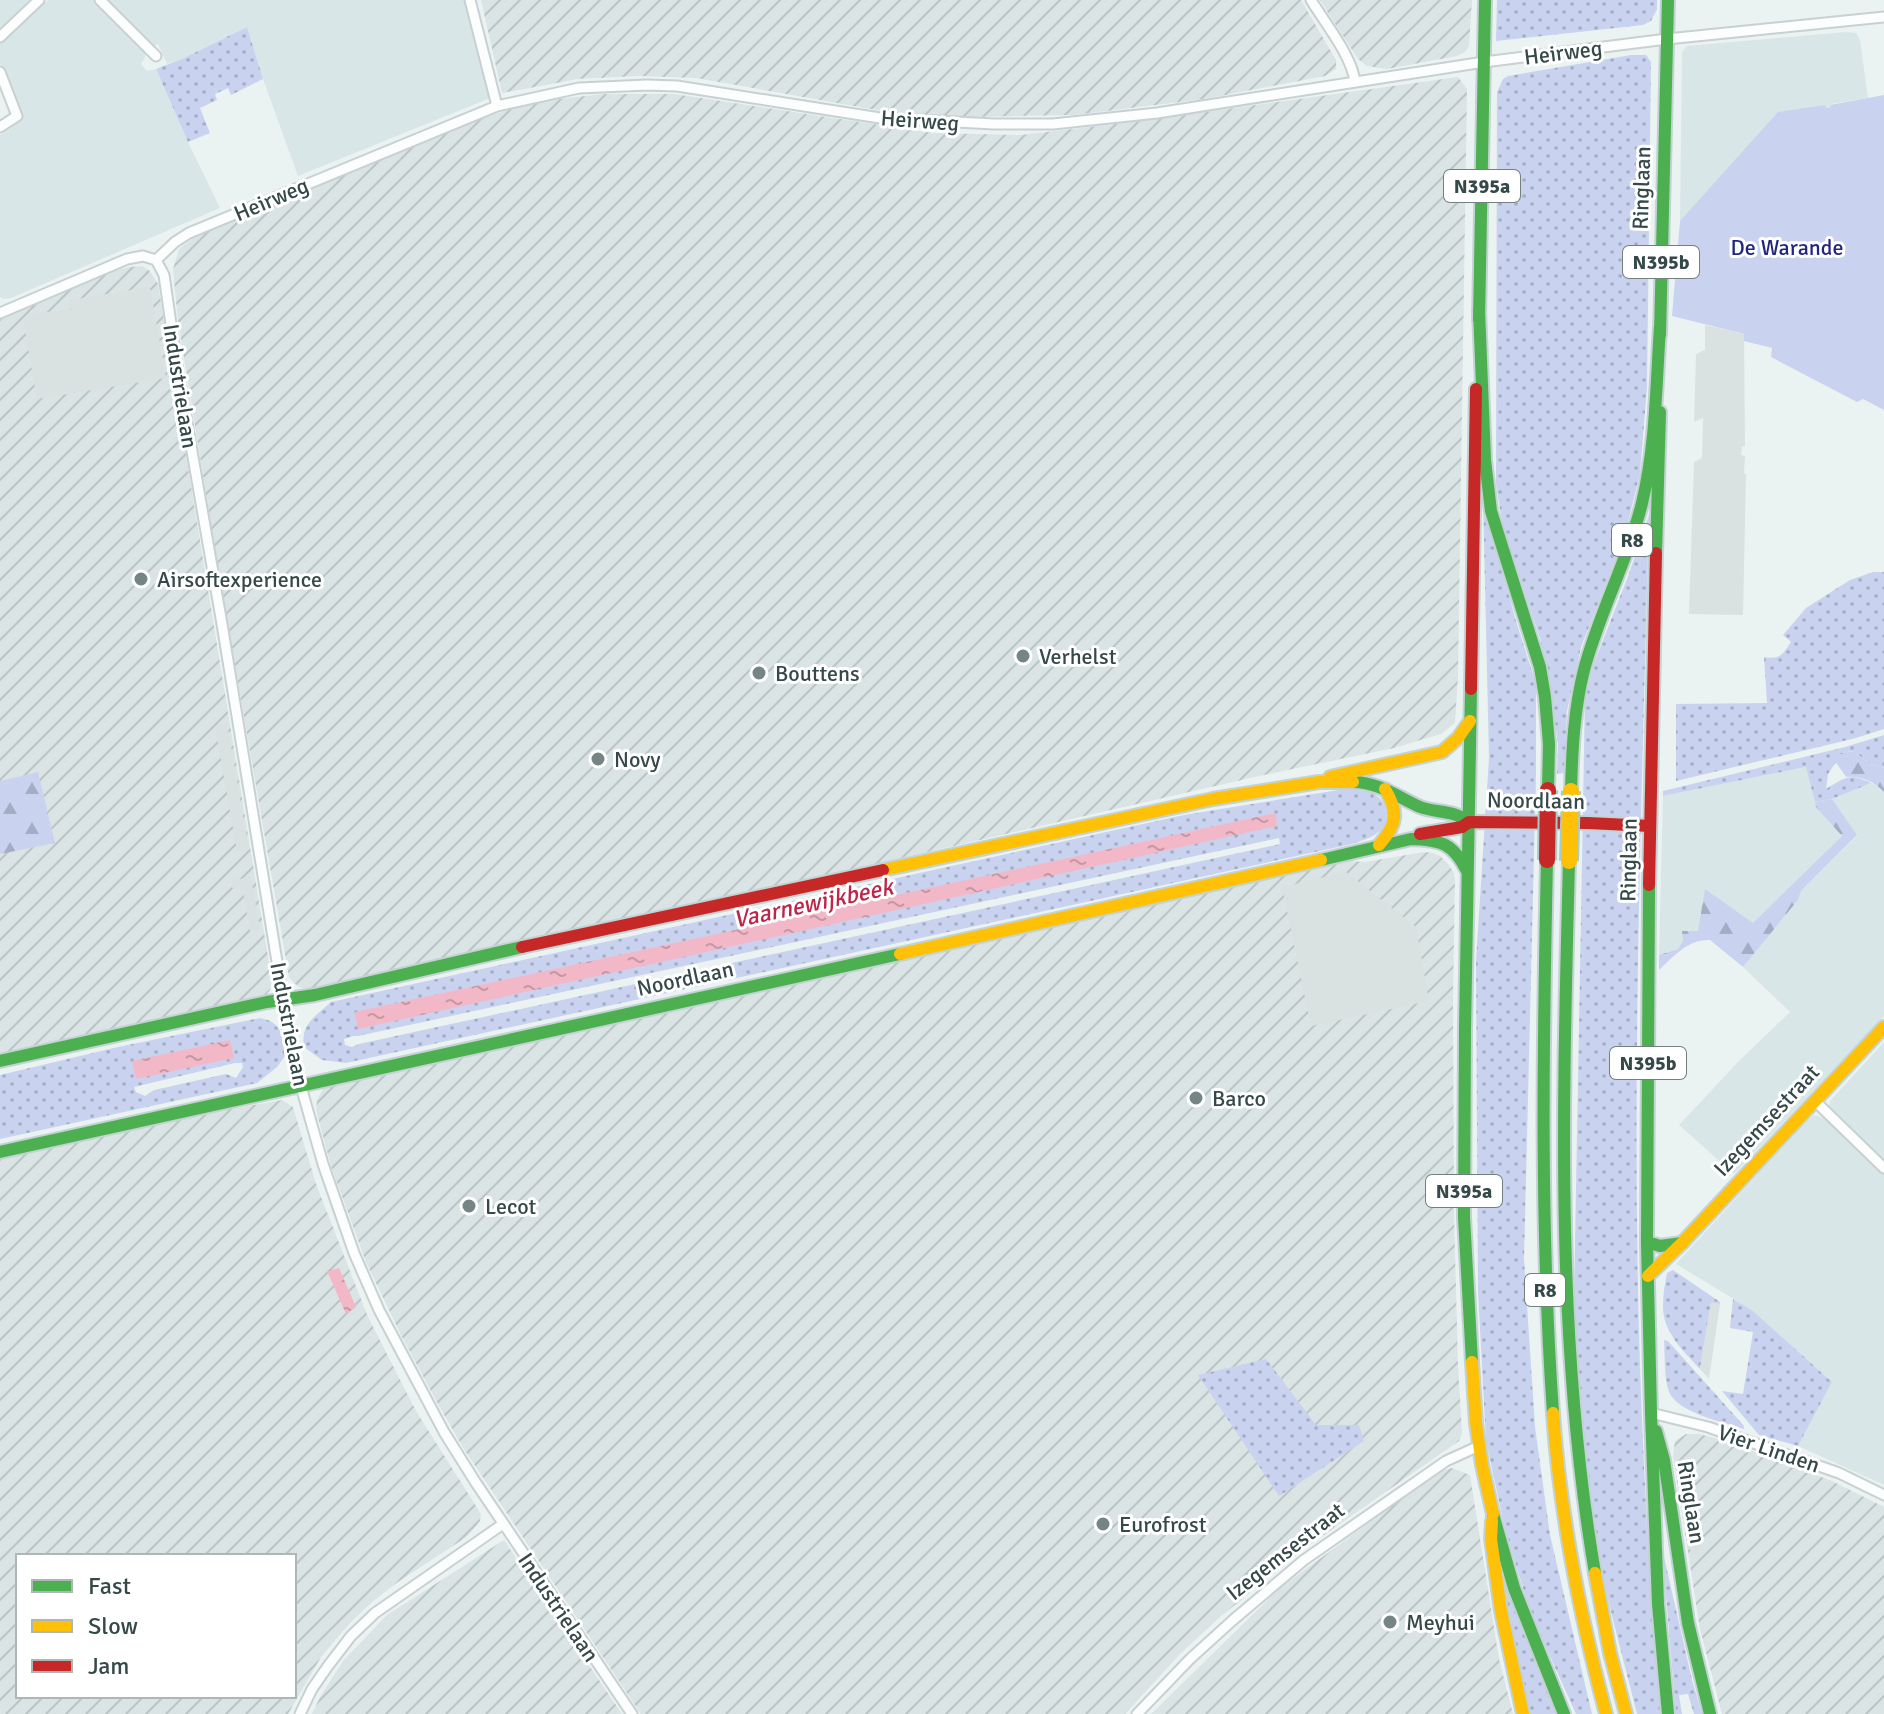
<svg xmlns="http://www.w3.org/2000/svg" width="1884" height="1714" font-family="Signika,sans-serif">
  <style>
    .residential { fill: #d8e6e7 }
    .industrial { fill: url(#industrial-furrows); fill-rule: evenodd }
    .grass { fill: url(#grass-dots); fill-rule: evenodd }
    .forest { fill: url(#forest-firs) }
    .park { fill: #c9d3ef }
    .parking { fill: #dae1e1 }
    .water { fill: url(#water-ripples) }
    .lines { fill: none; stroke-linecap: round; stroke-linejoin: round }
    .street-casing { stroke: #c8d0d0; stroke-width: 13 }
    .fast-casing { stroke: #c3d2d3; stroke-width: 16 }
    .slow-casing { stroke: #c3d2d3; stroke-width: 16 }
    .jam-casing { stroke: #c3d2d3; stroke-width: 16 }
    .street { stroke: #fcfdfd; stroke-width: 9 }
    .fast { stroke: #4caf50; stroke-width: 12 }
    .slow { stroke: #ffc107; stroke-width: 12 }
    .jam { stroke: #c62828; stroke-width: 12 }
    .slow-bridge-casing { stroke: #a4cccb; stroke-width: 20; stroke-linecap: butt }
    .jam-bridge-casing { stroke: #a4cccb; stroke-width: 20; stroke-linecap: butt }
    .slow-bridge { stroke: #ffc107; stroke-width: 16 }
    .jam-bridge { stroke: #c62828; stroke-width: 16 }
    .poi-dot { fill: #758484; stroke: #fff; stroke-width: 3 }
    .labels { text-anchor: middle; stroke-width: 6; stroke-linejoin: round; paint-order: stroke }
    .shield { fill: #fff; stroke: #72807f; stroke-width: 2 }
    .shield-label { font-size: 20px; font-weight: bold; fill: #354948 }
    .street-label { font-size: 22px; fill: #354948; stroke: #fff }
    .park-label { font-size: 22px; fill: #232681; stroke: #fff }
    .poi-label { font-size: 22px; fill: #354948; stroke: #fff; text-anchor: start }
    .water-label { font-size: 24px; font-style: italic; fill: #bf2449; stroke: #fff }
  </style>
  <defs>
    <pattern id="industrial-furrows" width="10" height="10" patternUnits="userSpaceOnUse" patternTransform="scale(2)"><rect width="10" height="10" fill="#dae4e4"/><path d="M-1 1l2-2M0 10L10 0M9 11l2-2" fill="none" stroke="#bcc5c5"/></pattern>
    <pattern id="grass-dots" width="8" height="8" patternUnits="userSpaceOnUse" patternTransform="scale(2)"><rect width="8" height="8" fill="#c9d3ef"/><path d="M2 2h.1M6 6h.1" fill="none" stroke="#a4adc4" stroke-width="1.8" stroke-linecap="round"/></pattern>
    <pattern id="forest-firs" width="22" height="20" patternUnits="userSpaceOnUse" patternTransform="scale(2)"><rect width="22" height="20" fill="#c9d3ef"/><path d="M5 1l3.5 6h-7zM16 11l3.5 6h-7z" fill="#a4adc4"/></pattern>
    <pattern id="water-ripples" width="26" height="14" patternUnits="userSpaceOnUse" patternTransform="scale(2)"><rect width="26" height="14" fill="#f3b8c7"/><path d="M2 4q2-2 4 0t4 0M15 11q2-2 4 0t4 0" fill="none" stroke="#c698a4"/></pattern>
  </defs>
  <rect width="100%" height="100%" fill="#ebf2f2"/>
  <path class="residential" d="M 0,0 L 30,0 L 0,28 Z
    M 48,0 L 93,0 L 145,49 L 145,57 L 141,64 L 147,71 L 156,69 L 188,142 L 220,208 L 11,298 L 4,299 L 0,297 L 0,135 L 21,121 L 22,118 L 0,63 L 0,43 Z
    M 104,0 L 465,0 L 489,93 L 488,99 L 298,176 L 263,79 L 247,27 L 184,58 L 167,64 L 158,44 L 152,47 Z
    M 1845,32 L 1856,33 L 1860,40 L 1868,98 L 1831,104 L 1831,107 L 1825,108 L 1825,105 L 1680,221 L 1682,52 L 1687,46 Z
    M 1807,767 L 1816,807 L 1843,835 L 1753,924 L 1698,931 L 1683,940 L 1678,949 L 1659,955 L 1663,796 Z
    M 1871,783 L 1880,787 L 1884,792 L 1884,1016 L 1734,1174 L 1679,1125 L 1739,1061 L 1790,1012 L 1743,967 L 1798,900 L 1801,891 L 1857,836 L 1832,799 Z
    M 1884,1042 L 1884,1160 L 1829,1107 L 1830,1101 Z
    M 1814,1115 L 1825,1118 L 1865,1158 L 1884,1174 L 1884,1485 L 1798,1446 L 1832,1382 L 1752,1310 L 1676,1264 L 1801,1127 Z"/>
  <path class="industrial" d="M 481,0 L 1301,0 L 1336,60 L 1336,69 L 1325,76 L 1204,99 L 1074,115 L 966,117 L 882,111 L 696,78 L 639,76 L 578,79 L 502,93 Z
    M 1320,0 L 1472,0 L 1469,46 L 1465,52 L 1457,56 L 1387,69 L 1367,66 L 1358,59 Z
    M 1458,77 L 1467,89 L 1458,676 L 1455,723 L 1441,734 L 1394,748 L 1259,776 L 727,898 L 315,988 L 307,989 L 299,987 L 293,982 L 289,977 L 213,537 L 178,321 L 173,269 L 179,249 L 196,236 L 351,172 L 480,119 L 532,102 L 603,94 L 674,94 L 933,133 L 1021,135 L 1141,121 Z
    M 142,266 L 149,270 L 158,284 L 272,981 L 270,990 L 264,997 L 0,1057 L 0,319 L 112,271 L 129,267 Z
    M 1424,852 L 1433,853 L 1440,856 L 1448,864 L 1454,873 L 1455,881 L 1453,997 L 1454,1215 L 1458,1365 L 1462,1433 L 1459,1441 L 1308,1546 L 1220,1617 L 1181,1653 L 1125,1714 L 641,1714 L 464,1449 L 439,1406 L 401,1335 L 366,1262 L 331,1166 L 316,1110 L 317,1100 L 323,1089 L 330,1084 L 884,961 L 1351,861 L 1365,862 Z
    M 282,1100 L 293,1107 L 316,1184 L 368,1317 L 416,1411 L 481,1514 L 480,1521 L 468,1536 L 395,1584 L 371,1603 L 349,1624 L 321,1657 L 288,1714 L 0,1714 L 0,1156 L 151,1123 ZM 18,1556 L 294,1556 L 294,1696 L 18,1696 Z
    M 1686,1434 L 1699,1434 L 1723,1440 L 1832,1481 L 1884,1507 L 1884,1714 L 1722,1714 L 1700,1629 L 1673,1456 L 1675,1441 Z
    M 1452,1468 L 1470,1475 L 1499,1659 L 1513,1714 L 1151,1714 L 1280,1588 L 1438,1472 Z
    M 504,1540 L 622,1714 L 312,1714 L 320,1697 L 343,1661 L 387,1615 Z"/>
  <path class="grass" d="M 1497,0 L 1657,0 L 1657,9 L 1651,21 L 1643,25 L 1496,41 Z
    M 247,27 L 263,79 L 231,95 L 228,88 L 215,94 L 217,100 L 200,108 L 210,133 L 188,142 L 156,69 L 184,58 Z
    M 1631,55 L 1646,55 L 1651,62 L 1647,387 L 1640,473 L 1625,535 L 1581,647 L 1567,711 L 1564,773 L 1557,774 L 1558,744 L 1550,686 L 1540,638 L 1503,528 L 1496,484 L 1497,92 L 1503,79 L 1508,76 Z
    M 1483,497 L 1515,618 L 1536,684 L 1536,774 L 1524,1259 L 1535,1427 L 1550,1535 L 1592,1714 L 1576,1714 L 1531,1614 L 1505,1529 L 1486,1441 L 1478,1292 L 1476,961 L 1489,758 Z
    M 1649,515 C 1641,824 1629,1134 1643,1443 C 1647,1534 1652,1624 1661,1714 L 1637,1714 C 1620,1645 1599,1574 1590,1503 C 1582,1436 1578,1368 1574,1300 L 1585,697 L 1594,663 L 1627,579 Z
    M 1873,572 L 1884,572 L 1884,729 L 1856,738 L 1676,781 L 1676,704 L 1767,703 L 1764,657 C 1780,660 1782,655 1791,642 L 1783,635 L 1806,608 L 1850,580 Z
    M 1884,735 L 1884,768 L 1870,764 L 1855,752 L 1846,751 L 1833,757 L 1836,762 L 1828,774 L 1826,789 C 1846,777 1849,773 1871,783 L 1832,799 L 1815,802 L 1806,767 L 1663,796 L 1663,791 L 1845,747 Z
    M 1345,789 C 1354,789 1363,789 1371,792 C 1388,799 1392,823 1376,834 C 1369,839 1360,841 1352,844 L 346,1063 L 322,1060 L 304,1047 C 300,1024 316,1016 331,1002 L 1184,815 ZM 1279,838 L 1280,844 L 359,1044 L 352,1047 L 345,1045 L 344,1039 L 353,1036 L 358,1036 Z
    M 260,1018 C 283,1022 282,1037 285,1056 L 277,1067 L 257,1083 L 0,1139 L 0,1075 L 118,1047 ZM 235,1063 L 242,1063 L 243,1067 L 236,1078 L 226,1074 L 154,1090 L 145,1096 L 136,1092 L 134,1087 Z
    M 1673,1270 L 1720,1302 L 1720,1304 L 1711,1303 L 1700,1369 C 1683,1351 1662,1331 1663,1305 C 1663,1294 1665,1283 1667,1273 Z
    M 1733,1299 L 1752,1310 L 1832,1382 L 1798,1446 L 1759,1435 L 1722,1391 L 1743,1394 L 1753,1332 L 1730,1328 Z
    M 1664,1340 L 1668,1341 L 1744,1426 L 1744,1429 C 1723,1422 1678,1413 1669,1392 C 1664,1379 1665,1355 1664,1340 Z
    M 1266,1359 L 1316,1425 L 1359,1425 L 1364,1441 L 1279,1496 L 1198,1375 Z
    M 1662,1548 L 1692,1680 L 1702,1714 L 1694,1714 L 1688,1694 L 1679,1695 L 1682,1714 L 1676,1714 Z
    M 1502,1577 L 1558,1714 L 1530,1714 Z"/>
  <path class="forest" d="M 1846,751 L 1855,752 L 1870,764 L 1884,768 L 1884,792 C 1876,782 1859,775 1846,777 L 1832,757 Z
    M 38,772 L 55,843 L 0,854 L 0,781 Z
    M 1832,799 L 1857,835 L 1801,891 L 1798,900 L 1743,967 L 1710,940 C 1688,939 1674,956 1659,970 L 1659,955 L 1678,949 L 1683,940 L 1682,931 L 1698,931 L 1705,889 L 1753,923 L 1842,836 L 1816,807 L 1815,802 Z"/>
  <path class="park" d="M 1884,95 L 1884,410 L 1863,399 L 1857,402 L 1771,357 L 1772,348 L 1744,341 L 1744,334 L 1672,316 L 1680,221 L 1778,112 L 1825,105 L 1826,108 L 1831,107 L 1830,105 Z"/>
  <path class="parking" d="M 150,287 L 166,378 L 37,399 L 23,319 L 39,313 L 71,309 L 70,300 Z
    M 1705,325 L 1744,334 L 1745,446 L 1742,447 L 1741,455 L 1745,456 L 1744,473 L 1746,474 L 1743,615 L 1689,614 L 1694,462 L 1702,458 L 1703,418 L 1694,422 L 1696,354 L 1705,350 Z
    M 227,724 L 249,850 L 237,851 L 215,726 Z
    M 1346,872 L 1416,927 L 1429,1001 L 1311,1026 L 1282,887 Z
    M 247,876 L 251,877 L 250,884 L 252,884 L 260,929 L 250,931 L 242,886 L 236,886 L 235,889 L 231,887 L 232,879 L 241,879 Z
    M 1711,1302 L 1720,1304 L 1709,1379 L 1700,1369 Z
    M 1681,1484 L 1692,1487 L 1702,1556 L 1691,1555 Z"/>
  <path class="water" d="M 1276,813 L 1277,826 L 358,1029 L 355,1012 Z
    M 230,1040 L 234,1058 L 136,1079 L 132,1061 Z
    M 339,1268 L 356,1307 L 346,1314 L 327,1271 Z"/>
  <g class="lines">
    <g class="street-casing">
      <path id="street" d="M 100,0 L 156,56
        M 470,0 L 497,106
        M 1311,0 C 1325,23 1352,56 1355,82
        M 0,37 L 39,0
        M 0,72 L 17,116 L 0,127
        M 156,260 L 175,242 L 189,233 L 497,106 L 579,88 L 647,85 L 677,86 L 880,118 L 994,124 L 1053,124 L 1157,113 L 1484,62 L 1667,39 L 1884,17
        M 156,260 L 164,275 L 176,359 L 222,624 L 287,1023 L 294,1062 L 323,1164 L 354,1253 L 379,1310 L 444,1432 L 476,1483 L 632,1714
        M 0,313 L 127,259 L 143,256 L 156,260
        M 1815,1101 L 1884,1168
        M 1651,1413 L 1708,1427 L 1839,1473 L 1884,1495
        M 300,1714 L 312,1689 L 328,1666 L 351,1636 L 375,1613 L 503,1524
        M 1137,1714 L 1190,1659 L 1233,1620 L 1304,1560 L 1446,1461 L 1479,1446"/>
    </g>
    <g class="fast-casing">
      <path id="fast" d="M 1479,310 L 1485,460 L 1491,511 L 1540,667 L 1545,697 L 1549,744 L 1548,790
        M 1479,320 L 1485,0
        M 1660,335 L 1668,0
        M 1656,553 L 1660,412
        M 1471,689 L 1465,1029 L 1464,1217 L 1472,1362
        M 1353,782 C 1378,782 1398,797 1420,807 C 1436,813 1455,810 1469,822
        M 1571,791 C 1572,751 1574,709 1584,670 C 1599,613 1628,560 1642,503 C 1656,446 1656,385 1660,327
        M 1321,860 L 1411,839 C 1441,840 1453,843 1467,871
        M 1547,860 C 1543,1045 1540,1229 1553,1413
        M 1569,861 C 1563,1099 1555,1338 1595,1573
        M 1649,885 L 1647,1242 L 1651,1413
        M 0,1061 L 267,1002 L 315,995 L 522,947
        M 0,1152 L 900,954
        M 1647,1242 L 1660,1246 L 1682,1243
        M 1651,1413 L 1658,1604 L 1668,1714
        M 1656,1431 L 1664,1460 L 1688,1623 L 1710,1714
        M 1493,1514 L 1514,1588 L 1564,1714"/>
    </g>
    <g class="slow-casing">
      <path id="slow" d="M 1330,777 L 1442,752 L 1458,738 L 1470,721
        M 1379,845 C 1397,825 1399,812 1385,789
        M 883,870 L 1213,799 L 1319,782 L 1353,782
        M 900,954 L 1321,860
        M 1648,1276 L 1682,1243 L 1884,1027
        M 1472,1362 L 1476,1423 L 1482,1465 L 1493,1514
        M 1553,1413 C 1560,1515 1580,1616 1606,1714
        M 1492,1521 L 1491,1539 L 1501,1611 L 1523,1714
        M 1595,1573 L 1610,1653 L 1626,1714"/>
    </g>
    <g class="jam-casing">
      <path id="jam" d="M 1471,689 L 1476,389
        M 1420,834 L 1462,827 L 1469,822 L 1588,823 L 1650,826
        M 1649,885 L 1656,553
        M 522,947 L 883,870"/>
    </g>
    <use href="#street" class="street"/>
    <use href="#fast" class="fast"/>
    <use href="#slow" class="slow"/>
    <use href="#jam" class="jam"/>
    <g class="slow-bridge-casing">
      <path id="slow-bridge" d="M 1569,861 L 1571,791"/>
    </g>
    <g class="jam-bridge-casing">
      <path id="jam-bridge" d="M 1547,860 L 1548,790"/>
    </g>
    <use href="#slow-bridge" class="slow-bridge"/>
    <use href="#jam-bridge" class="jam-bridge"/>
  </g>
  <g class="poi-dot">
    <circle cx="141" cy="579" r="8"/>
    <circle cx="1023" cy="656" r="8"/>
    <circle cx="759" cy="673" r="8"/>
    <circle cx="598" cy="759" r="8"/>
    <circle cx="1196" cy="1098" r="8"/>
    <circle cx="469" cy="1206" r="8"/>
    <circle cx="1103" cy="1524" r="8"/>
    <circle cx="1390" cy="1622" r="8"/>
  </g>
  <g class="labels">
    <g class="shield">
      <rect x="1444" y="170" width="76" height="32" rx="6"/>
      <rect x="1623" y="246" width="76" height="32" rx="6"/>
      <rect x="1612" y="524" width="40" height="32" rx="6"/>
      <rect x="1610" y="1047" width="76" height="32" rx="6"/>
      <rect x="1426" y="1175" width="76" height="32" rx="6"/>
      <rect x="1525" y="1274" width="40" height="32" rx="6"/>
    </g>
    <g class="shield-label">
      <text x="1482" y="193">N395a</text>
      <text x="1661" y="269">N395b</text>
      <text x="1632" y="547">R8</text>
      <text x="1648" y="1070">N395b</text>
      <text x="1464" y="1198">N395a</text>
      <text x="1545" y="1297">R8</text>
    </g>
    <g class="street-label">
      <text transform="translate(1563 52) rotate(-7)" y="8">Heirweg</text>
      <text transform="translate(920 120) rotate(4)" y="8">Heirweg</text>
      <text transform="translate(1641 188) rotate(-88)" y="8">Ringlaan</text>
      <text transform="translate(271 199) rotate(-23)" y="8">Heirweg</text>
      <text transform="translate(181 386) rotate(81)" y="8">Industrielaan</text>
      <text transform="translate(1536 800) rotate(1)" y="8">Noordlaan</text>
      <text transform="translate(1628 860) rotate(-89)" y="8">Ringlaan</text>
      <text transform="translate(685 978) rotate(-12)" y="8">Noordlaan</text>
      <text transform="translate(290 1024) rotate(79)" y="8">Industrielaan</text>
      <text transform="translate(1766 1120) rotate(-47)" y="8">Izegemsestraat</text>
      <text transform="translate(1769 1448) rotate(19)" y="8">Vier Linden</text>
      <text transform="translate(1692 1502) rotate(81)" y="8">Ringlaan</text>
      <text transform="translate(1285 1551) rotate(-38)" y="8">Izegemsestraat</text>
      <text transform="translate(559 1607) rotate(56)" y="8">Industrielaan</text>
    </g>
    <g class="park-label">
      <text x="1787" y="255">De Warande</text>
    </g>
    <g class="poi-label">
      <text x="157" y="587">Airsoftexperience</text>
      <text x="1039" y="664">Verhelst</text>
      <text x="775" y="681">Bouttens</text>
      <text x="614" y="767">Novy</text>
      <text x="1212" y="1106">Barco</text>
      <text x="485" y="1214">Lecot</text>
      <text x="1119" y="1532">Eurofrost</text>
      <text x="1406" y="1630">Meyhui</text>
    </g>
    <g class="water-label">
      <text transform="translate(813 903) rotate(-12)" y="8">Vaarnewijkbeek</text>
    </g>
  </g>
  <rect x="16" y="1554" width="280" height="144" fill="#ffffff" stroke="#aeb6b6" stroke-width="2"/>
  <rect x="32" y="1580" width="40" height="12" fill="#4caf50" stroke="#aeb6b6" stroke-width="2"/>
  <text x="88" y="1594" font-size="24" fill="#354948">Fast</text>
  <rect x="32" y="1620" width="40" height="12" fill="#ffc107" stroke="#aeb6b6" stroke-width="2"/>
  <text x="88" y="1634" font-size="24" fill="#354948">Slow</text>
  <rect x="32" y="1660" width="40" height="12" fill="#c62828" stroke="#aeb6b6" stroke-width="2"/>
  <text x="88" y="1674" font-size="24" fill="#354948">Jam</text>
</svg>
